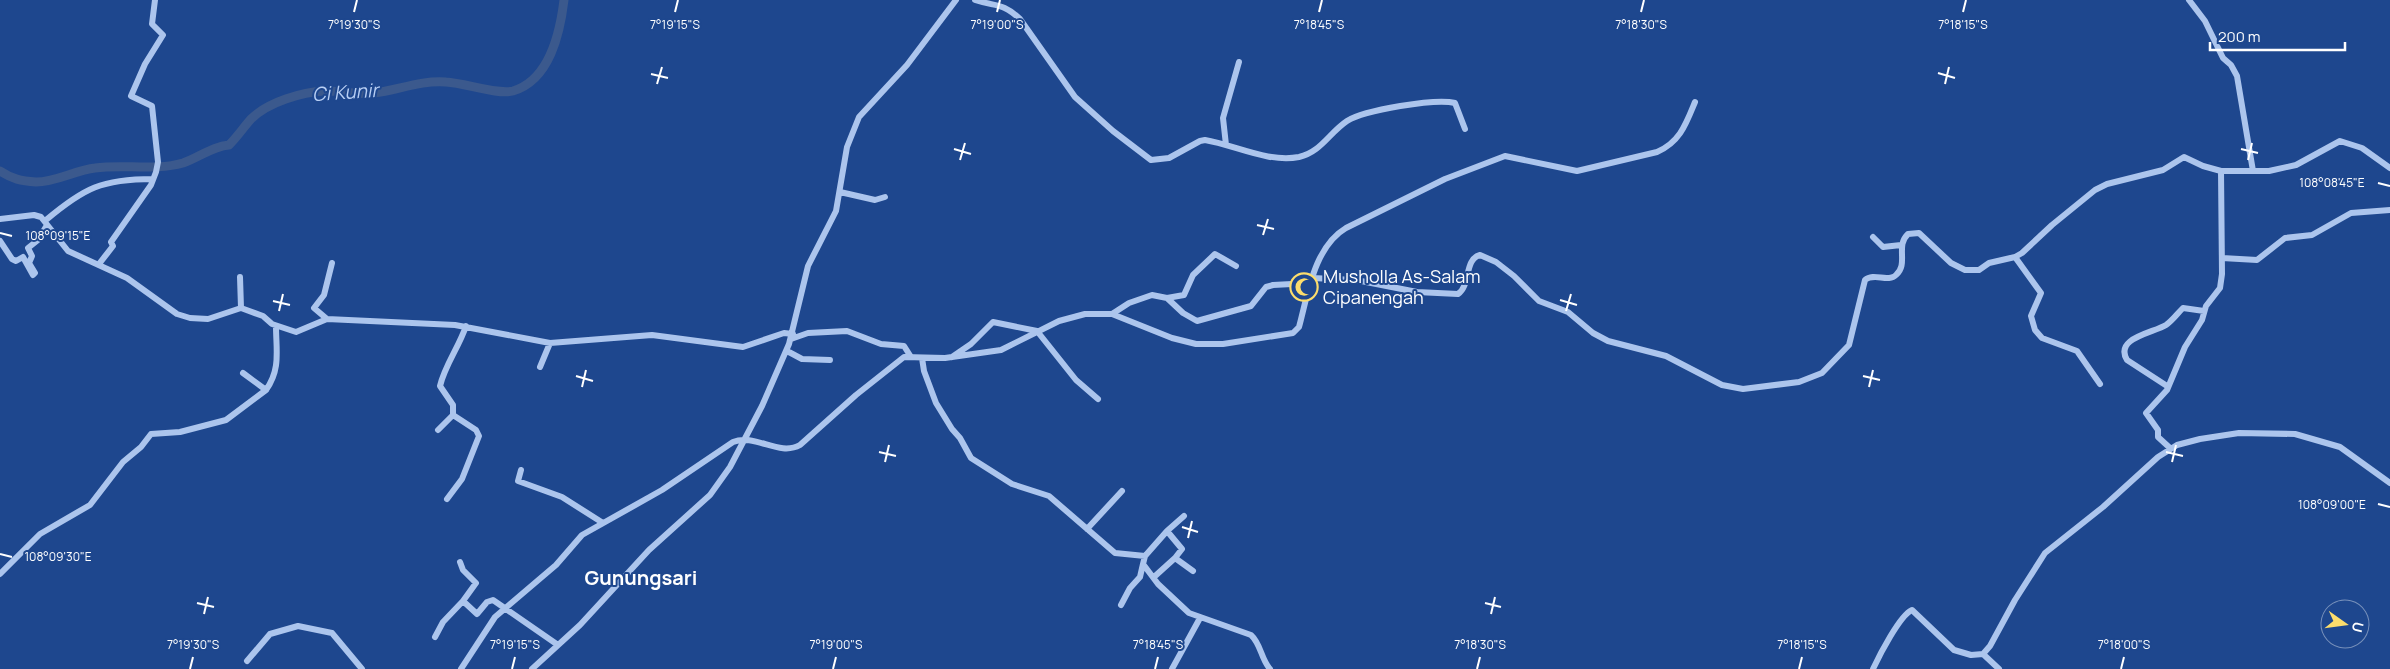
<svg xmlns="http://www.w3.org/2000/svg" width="2390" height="669" font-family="Manrope,sans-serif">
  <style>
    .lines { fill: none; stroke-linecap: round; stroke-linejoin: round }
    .river { stroke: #3b598d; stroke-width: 9 }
    .minor { stroke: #acc5ed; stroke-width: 6 }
    .ticks { fill: none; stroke: #fff; stroke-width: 2 }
    .labels { text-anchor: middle; stroke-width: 4; stroke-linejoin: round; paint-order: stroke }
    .poi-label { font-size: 18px; fill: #fff; stroke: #1e478e; text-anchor: start }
    .water-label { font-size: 19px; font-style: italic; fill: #b8cff4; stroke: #1e478e }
    .quarter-label { font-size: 20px; font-weight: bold; fill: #fff; stroke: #1e478e }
    .ticks-label { font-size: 12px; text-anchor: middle; fill: #fff; stroke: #1e478e; stroke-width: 4; stroke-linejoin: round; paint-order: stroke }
  </style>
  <rect width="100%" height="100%" fill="#1e478e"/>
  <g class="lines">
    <path class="river" d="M 0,171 C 12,179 21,181 36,182 C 56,182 76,170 95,168 C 124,164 155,171 183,163 C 198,158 213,146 229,145 C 237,137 243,128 251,119 C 268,102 302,92 325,91 C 342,91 357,95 374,93 C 398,90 421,80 446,82 C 465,83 497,95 513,91 C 550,80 560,33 564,0"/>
    <path class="minor" d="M 975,0 C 996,7 1002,2 1020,19 L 1075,97 L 1113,131 L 1151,160 L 1169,158 L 1200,141 L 1205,140 C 1235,145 1268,163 1299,157 C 1321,152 1329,133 1347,121 C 1364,110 1436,98 1455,103 L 1465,129
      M 2189,0 L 2205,21 L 2223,58 L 2231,65 L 2237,76 L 2253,171
      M 1226,145 L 1223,118 L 1239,62
      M 840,192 L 875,200 L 885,197
      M 0,219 L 34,215 L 41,217 L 68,251 L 127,278 L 177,314 L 190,318 L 208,319 L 241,308 L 263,316 L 272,324 L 296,332 L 327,319 L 455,325 L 550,343 L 652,335 L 743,347 L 784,333 L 793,334
      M 46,220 C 84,188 102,179 153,179
      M 1873,237 L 1883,247 L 1901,245
      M 0,241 L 12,259 L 16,261 L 23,257 L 33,275 L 35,273 L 29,263 L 32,256 L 28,248 L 38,240 L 47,225
      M 2015,257 L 2041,293 L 2031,316 L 2035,330 L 2042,338 L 2077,351 L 2100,384
      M 2222,258 L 2257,260 L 2285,238 L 2312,235 L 2351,213 L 2390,210
      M 99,264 L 113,246 L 111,242 L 151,185 L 156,172 L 158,162 L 152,106 L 131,96 L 145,64 L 163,35 L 152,24 L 155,0
      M 240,277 L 241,308
      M 1167,298 L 1184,295 L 1193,275 L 1215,254 L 1236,266
      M 1112,314 L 1172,338 L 1196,344 L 1223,344 L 1293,333 L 1299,327 C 1308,294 1314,247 1346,228 L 1445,179 L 1505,156 L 1577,171 L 1657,152 C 1680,142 1686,124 1695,102
      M 327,319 L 314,308 L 324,295 L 332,263
      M 791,339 L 808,333 L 847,331 L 881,344 L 904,346 L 911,357
      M 787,351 L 802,359 L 830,360
      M 952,357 L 971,344 L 993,322 L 1037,331 L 1076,380 L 1098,399
      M 922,358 L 924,371 L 936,403 L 952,429 L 960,438 L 971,458 L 1012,484 L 1049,496 L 1115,553 L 1145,556 L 1143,564 L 1158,584 L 1189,613 L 1251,635 C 1261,644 1261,659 1270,669
      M 540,367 L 550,343
      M 243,373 L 266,390 C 281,369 276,350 276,326
      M 2167,386 L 2127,360 C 2114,338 2153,333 2166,325 C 2172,321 2177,314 2183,308 L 2204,311
      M 438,430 L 453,415
      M 2170,448 L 2158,437 L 2158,430 L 2146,413 L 2167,390 L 2185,347 L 2202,320 L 2206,306 L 2220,288 L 2222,274 L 2221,171
      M 521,470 L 518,481 L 562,497 L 603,523
      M 447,499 L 462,479 L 479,436 L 476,430 L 453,415 L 453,405 L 440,386 C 445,365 459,347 466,326
      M 1087,529 L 1122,491
      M 1167,531 L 1182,549 L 1175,558
      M 1145,556 L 1167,531 L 1184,516
      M 460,562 L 463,570 L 476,583 L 463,601
      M 0,574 L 40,534 L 90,505 L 123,462 L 141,447 L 151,434 L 180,432 L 226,420 L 266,390
      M 1154,577 L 1175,558 L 1193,571
      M 1121,605 L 1130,588 L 1140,577 L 1143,564
      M 435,637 L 443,622 L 463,601 L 477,614 L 487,602 L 493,600 L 558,645
      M 1983,654 L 1999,669
      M 247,661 L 270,634 L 298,626 L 332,633 L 362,669
      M 461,669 L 495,617 L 556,565 L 582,535 L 662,490 L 733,442 C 755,433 779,457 800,445 L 856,395 L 904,357 L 945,358 L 1001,350 L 1059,321 L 1085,314 L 1112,314 L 1129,303 L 1152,295 L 1167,298 L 1183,313 L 1197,321 L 1251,306 L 1266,287 L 1273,285 L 1292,284 L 1312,278 L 1356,280 L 1417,292 L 1458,294 C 1471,285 1464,259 1480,255 L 1496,262 L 1514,276 L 1539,301 L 1568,312 L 1593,333 L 1608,341 L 1666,356 L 1722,385 L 1743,389 L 1799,382 L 1822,373 L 1849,345 L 1865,280 C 1874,272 1888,283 1896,275 C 1909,264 1895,246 1908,234 L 1919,233 L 1951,263 L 1965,270 L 1979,270 L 1989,263 L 2015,257 L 2022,253 L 2052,225 L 2095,190 L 2107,184 L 2163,170 L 2184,157 L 2203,166 L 2221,171 L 2269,171 L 2296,165 L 2340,141 L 2362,148 L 2390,168
      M 532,669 L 580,625 L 649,550 L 710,495 L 730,467 L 762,406 L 789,344 L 808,266 L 836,211 L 847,147 L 859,117 L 907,65 L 956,0
      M 1172,669 L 1200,618
      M 1873,669 C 1879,656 1900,615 1912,610 L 1954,650 L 1971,655 L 1983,654 L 1990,646 L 2015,600 L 2045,553 L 2103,507 L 2158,457 L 2177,445 L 2200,439 L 2239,433 L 2295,434 L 2340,447 L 2390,483"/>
  </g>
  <path class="ticks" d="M 354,12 L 357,0M 675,12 L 678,0M 997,12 L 1000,0M 1319,12 L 1322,0M 1641,12 L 1644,0M 1963,12 L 1966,0M 1938,73 L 1955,78M 651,74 L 668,78M 657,84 L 662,67M 1945,84 L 1949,67M 954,149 L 971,154M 2241,149 L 2258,153M 960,160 L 965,143M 2248,160 L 2252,143M 2378,183 L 2390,186M 1257,225 L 1274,229M 0,233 L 12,236M 1263,235 L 1268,219M 1560,300 L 1577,305M 273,301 L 290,305M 279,311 L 283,294M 1566,311 L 1571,294M 576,376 L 593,381M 1863,376 L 1880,380M 582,387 L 586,370M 1869,387 L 1873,370M 879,452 L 896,456M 2166,452 L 2183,456M 885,462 L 889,445M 2172,462 L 2176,445M 2378,504 L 2390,507M 1182,527 L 1198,532M 1188,538 L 1192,521M 0,554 L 12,557M 197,603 L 214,607M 1485,603 L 1501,607M 204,614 L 208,597M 1491,614 L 1495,597M 190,669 L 193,657M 512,669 L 515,657M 833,669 L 836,657M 1155,669 L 1158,657M 1477,669 L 1480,657M 1799,669 L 1802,657M 2121,669 L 2124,657"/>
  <defs>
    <g id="mosque-ring" transform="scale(1.4375)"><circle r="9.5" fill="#1e478e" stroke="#fcdd6c" stroke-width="1.5"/><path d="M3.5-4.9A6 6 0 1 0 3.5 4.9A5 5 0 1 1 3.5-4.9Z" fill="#fcdd6c"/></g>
  </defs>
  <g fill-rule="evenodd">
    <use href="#mosque-ring" x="1304" y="287"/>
  </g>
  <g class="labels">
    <g class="poi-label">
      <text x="1323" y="283">Musholla As-Salam<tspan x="1323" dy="21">Cipanengah</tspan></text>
    </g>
    <g class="water-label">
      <text transform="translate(345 92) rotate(-4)" y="7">Ci Kunir</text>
    </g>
    <g class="quarter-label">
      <text x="641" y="585">Gunungsari</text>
    </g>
  </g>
  <g class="ticks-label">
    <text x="354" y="29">7°19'30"S</text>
    <text x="675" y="29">7°19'15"S</text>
    <text x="997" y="29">7°19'00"S</text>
    <text x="1319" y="29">7°18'45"S</text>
    <text x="1641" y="29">7°18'30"S</text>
    <text x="1963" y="29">7°18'15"S</text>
    <text x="2332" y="187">108°08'45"E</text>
    <text x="58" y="240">108°09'15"E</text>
    <text x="2332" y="509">108°09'00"E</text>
    <text x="58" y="561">108°09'30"E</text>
    <text x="193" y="649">7°19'30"S</text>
    <text x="515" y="649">7°19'15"S</text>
    <text x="836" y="649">7°19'00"S</text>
    <text x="1158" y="649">7°18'45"S</text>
    <text x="1480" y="649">7°18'30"S</text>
    <text x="1802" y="649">7°18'15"S</text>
    <text x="2124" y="649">7°18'00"S</text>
  </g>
  <g transform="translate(2345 624) rotate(104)"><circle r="24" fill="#1e478e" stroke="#7891bb"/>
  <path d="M0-4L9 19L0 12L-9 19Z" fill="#fcdd6c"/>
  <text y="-8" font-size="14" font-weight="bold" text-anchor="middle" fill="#ffffff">U</text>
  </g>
  <path d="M2210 42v8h135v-8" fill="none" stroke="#ffffff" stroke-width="2.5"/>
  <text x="2218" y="42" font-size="15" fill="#ffffff" stroke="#1e478e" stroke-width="4" paint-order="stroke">200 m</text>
</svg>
